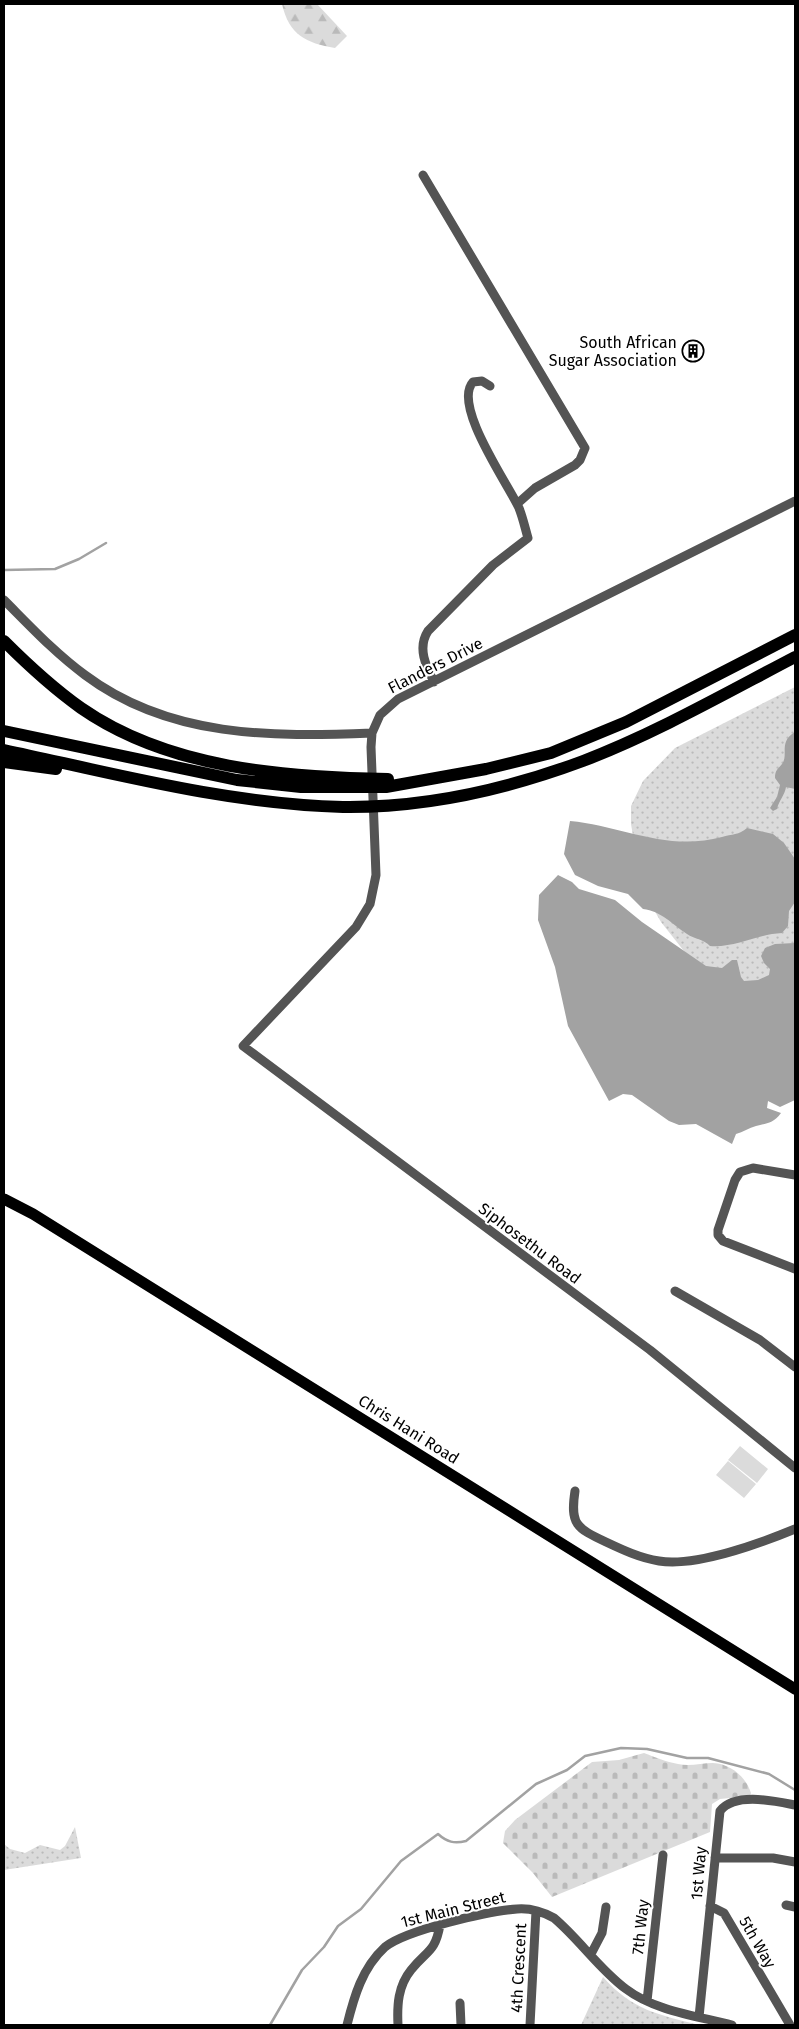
<svg xmlns="http://www.w3.org/2000/svg" width="799" height="2029" font-family="'Fira Sans',sans-serif">
  <style>
    .grass { fill: url(#grass-dots) }
    .forest { fill: url(#forest-firs) }
    .cemetery { fill: url(#cemetery-stones) }
    .pitch { fill: #dbdbdb }
    .water { fill: #a2a2a2 }
    .lines { fill: none; stroke-linecap: round; stroke-linejoin: round }
    .stream { stroke: #a2a2a2; stroke-width: 2.5 }
    .minor { stroke: #545454; stroke-width: 9 }
    .major { stroke: #000; stroke-width: 11 }
    .highway { stroke: #000; stroke-width: 12 }
    .labels { text-anchor: middle; stroke-width: 4; stroke-linejoin: round; paint-order: stroke }
    .poi-label { font-size: 16px; fill: #000; stroke: #fff; text-anchor: end }
    .street-label { font-size: 16px; fill: #000; stroke: #fff }
  </style>
  <defs>
    <pattern id="grass-dots" width="8" height="8" patternUnits="userSpaceOnUse" patternTransform="scale(1.25)"><rect width="8" height="8" fill="#dbdbdb"/><path d="M2 2h.1M6 6h.1" fill="none" stroke="#bababa" stroke-width="1.8" stroke-linecap="round"/></pattern>
    <pattern id="forest-firs" width="22" height="20" patternUnits="userSpaceOnUse" patternTransform="scale(1.25)"><rect width="22" height="20" fill="#dbdbdb"/><path d="M5 1l3.5 6h-7zM16 11l3.5 6h-7z" fill="#bababa"/></pattern>
    <pattern id="cemetery-stones" width="16" height="16" patternUnits="userSpaceOnUse" patternTransform="scale(1.25)"><rect width="16" height="16" fill="#dbdbdb"/><path d="M2 7V4a2 2 0 0 1 4 0v3zM10 15v-3a2 2 0 0 1 4 0v3z" fill="#bababa"/></pattern>
  </defs>
  <rect width="100%" height="100%" fill="#fff"/>
  <path class="grass" d="M 795,687 L 795,1027 L 710,984 L 661,922 L 650,903 L 638,865 L 631,824 L 631,806 L 643,781 L 675,748 Z
    M 75,1827 L 81,1858 L 4,1870 L 4,1844 L 10,1849 L 25,1853 L 40,1845 L 60,1850 L 65,1846 Z
    M 603,1977 C 632,2010 659,2015 700,2025 L 581,2025 Z"/>
  <path class="forest" d="M 282,4 L 317,4 L 347,36 L 335,48 C 306,43 289,35 282,4 Z"/>
  <path class="cemetery" d="M 644,1753 C 655,1757 666,1762 678,1764 C 690,1767 701,1763 713,1763 C 731,1764 746,1777 751,1793 L 750,1796 L 720,1799 L 712,1804 L 710,1832 L 552,1897 L 533,1873 L 503,1843 L 505,1831 L 515,1820 L 592,1762 L 619,1760 Z"/>
  <path class="pitch" d="M 740,1446 L 768,1469 L 757,1483 L 728,1460 Z
    M 728,1461 L 756,1484 L 744,1498 L 716,1475 Z"/>
  <path class="water" d="M 795,732 L 795,789 L 786,787 C 785,795 779,800 777,809 L 773,811 L 770,808 L 777,797 L 780,785 L 775,778 C 775,770 778,769 782,764 C 789,755 778,742 795,732 Z
    M 570,821 C 622,826 667,852 722,837 C 732,834 739,835 747,828 L 773,834 L 784,843 L 795,859 L 795,902 L 789,911 L 788,926 L 782,933 C 758,934 735,948 710,946 C 704,939 694,939 687,934 C 672,924 661,911 643,909 L 628,894 L 598,886 L 575,875 L 564,854 Z
    M 558,875 L 572,882 L 579,889 L 615,900 L 642,922 L 706,966 L 722,968 L 732,960 L 737,960 L 741,977 L 744,981 L 758,980 L 769,975 L 770,969 L 764,963 L 761,956 L 765,948 L 775,944 L 795,943 L 795,1100 L 780,1107 L 768,1101 L 767,1108 L 781,1113 C 773,1124 766,1123 756,1126 C 749,1128 743,1132 736,1134 L 732,1144 L 696,1124 L 679,1125 L 669,1121 L 632,1095 L 623,1094 L 609,1101 L 568,1026 L 555,967 L 538,920 L 539,895 Z"/>
  <g class="lines">
    <path class="stream" d="M 4,570 L 55,569 L 79,559 L 106,543
      M 270,2025 L 302,1970 L 324,1947 L 338,1926 L 361,1909 L 401,1861 L 438,1834 C 447,1842 454,1844 466,1841 L 536,1784 L 567,1770 L 585,1756 L 621,1748 L 647,1749 L 687,1758 L 708,1758 L 769,1774 L 795,1790"/>
    <path class="minor" d="M 423,175 L 585,448 L 580,460 L 575,465 L 535,488 L 517,504
      M 795,501 L 398,699 L 380,715 L 372,733 L 371,747 L 376,875 L 370,904 L 356,927 L 243,1046 L 650,1350 L 795,1468
      M 4,600 C 30,626 55,653 85,675 C 169,738 272,737 372,733
      M 434,682 C 426,666 417,648 428,631 L 493,565 L 528,538 C 525,528 523,518 519,508 C 508,484 452,405 473,382 L 482,381 L 490,386
      M 795,1175 L 753,1168 L 740,1172 L 735,1180 L 718,1230 L 718,1235 L 723,1241 L 795,1269
      M 675,1291 L 760,1340 L 795,1367
      M 575,1491 C 570,1524 576,1528 606,1542 C 623,1550 640,1558 659,1561 C 696,1567 761,1543 795,1529
      M 715,1858 L 773,1858 L 795,1862
      M 786,1905 L 795,1907
      M 710,1906 L 724,1913 L 790,2025
      M 591,1954 L 602,1933 L 606,1907
      M 647,2001 L 663,1855
      M 460,2003 L 461,2025
      M 699,2017 L 720,1811 C 735,1792 774,1801 795,1805
      M 347,2025 C 354,1997 362,1968 385,1947 C 406,1930 489,1911 517,1909 C 529,1908 543,1912 554,1918 C 580,1940 599,1969 626,1989 C 655,2011 697,2016 732,2025
      M 398,2025 C 397,2005 398,1986 411,1970 C 427,1950 435,1953 440,1925
      M 530,2025 L 536,1911"/>
    <path class="major" d="M 4,1199 L 33,1214 L 795,1689"/>
    <path class="highway" d="M 4,641 C 28,665 53,688 81,708 C 169,769 284,777 388,779
      M 4,731 L 237,780 L 301,787 L 386,787 L 486,769 L 551,753 L 626,722 L 795,635
      M 4,750 C 116,774 228,804 343,807 C 424,808 508,789 583,761 C 656,733 726,693 795,657
      M 4,762 L 56,769"/>
  </g>
  <defs>
    <g id="building-ring" transform="scale(1.125)"><circle r="9.5" fill="#fff" stroke="#000" stroke-width="1.5"/><path d="M-4-6H4V6H1V3H-1V6H-4ZM-2.5-4.3h1.7v1.8h-1.7ZM.8-4.3h1.7v1.8H.8ZM-2.5-1h1.7V.8h-1.7ZM.8-1h1.7V.8H.8Z" fill="#000"/></g>
  </defs>
  <g fill-rule="evenodd">
    <use href="#building-ring" x="693" y="351"/>
  </g>
  <g class="labels">
    <g class="poi-label">
      <text x="677" y="348">South African<tspan x="677" dy="18">Sugar Association</tspan></text>
    </g>
    <g class="street-label">
      <text transform="translate(435 665) rotate(-27)" y="6">Flanders Drive</text>
      <text transform="translate(530 1243) rotate(37)" y="6">Siphosethu Road</text>
      <text transform="translate(409 1429) rotate(32)" y="6">Chris Hani Road</text>
      <text transform="translate(698 1873) rotate(-85)" y="6">1st Way</text>
      <text transform="translate(453 1909) rotate(-14)" y="6">1st Main Street</text>
      <text transform="translate(640 1927) rotate(-84)" y="6">7th Way</text>
      <text transform="translate(758 1942) rotate(60)" y="6">5th Way</text>
      <text transform="translate(518 1968) rotate(-87)" y="6">4th Crescent</text>
    </g>
  </g>
  <rect width="799" height="2029" fill="none" stroke="#000000" stroke-width="10"/>
</svg>
